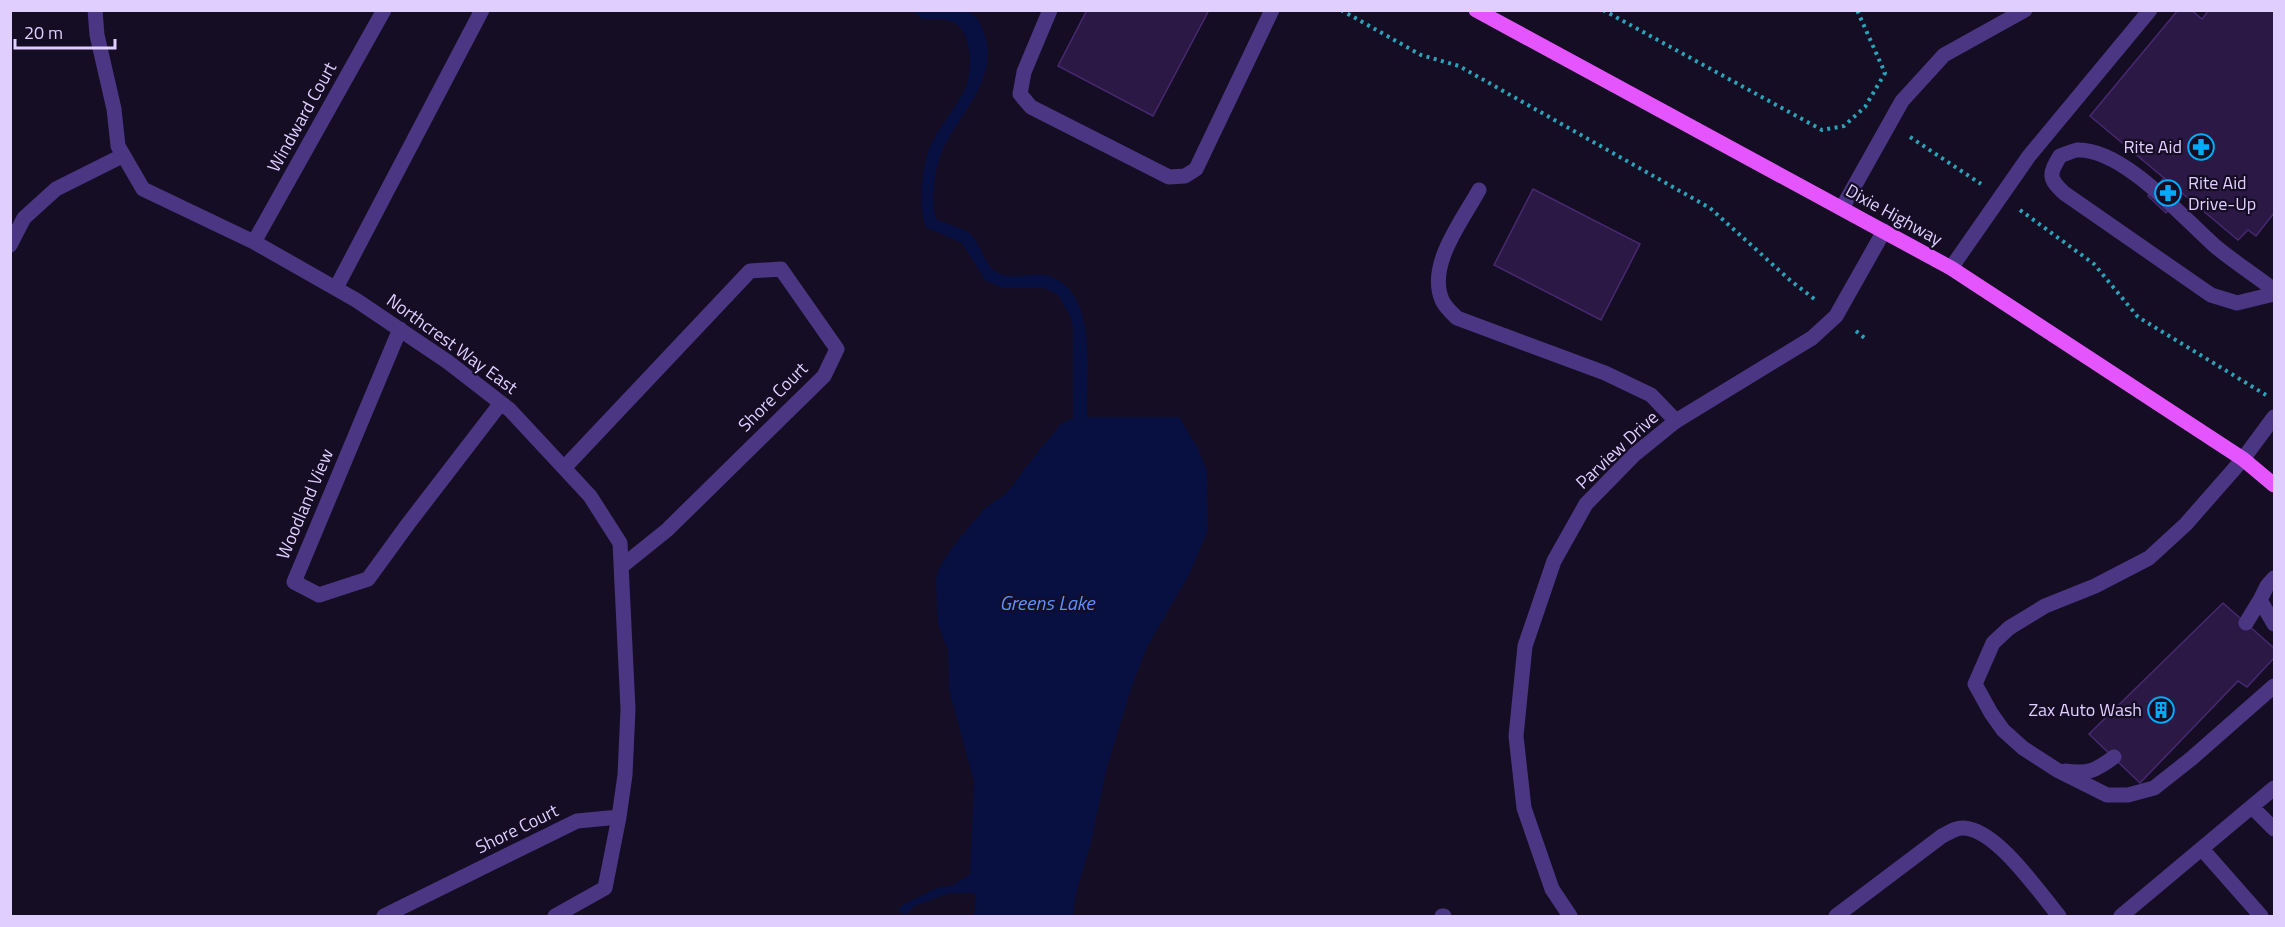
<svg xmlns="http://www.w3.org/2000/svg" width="2285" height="927" font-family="'Titillium Web',sans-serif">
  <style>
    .water { fill: #081041 }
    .building { fill: #2b1844; stroke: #472971; stroke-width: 1.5 }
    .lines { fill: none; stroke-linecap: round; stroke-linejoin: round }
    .path { stroke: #2aa2b8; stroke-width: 4; stroke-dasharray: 3 4.5; stroke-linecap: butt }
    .lane { stroke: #4a3683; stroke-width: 15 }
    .street { stroke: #4a3683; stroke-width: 15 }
    .primary { stroke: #e455ff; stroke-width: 15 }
    .labels { text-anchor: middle; stroke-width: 4.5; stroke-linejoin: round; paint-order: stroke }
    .street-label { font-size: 18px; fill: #dfceff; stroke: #150d23 }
    .poi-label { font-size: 18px; fill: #dfceff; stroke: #150d23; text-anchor: end }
    .water-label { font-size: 20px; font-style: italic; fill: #5c91ff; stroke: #150d23 }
  </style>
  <rect width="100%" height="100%" fill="#150d23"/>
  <path class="water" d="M 913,11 C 926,10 959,7 969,12 C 978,17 981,24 984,33 C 1000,76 961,112 944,147 C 935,165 930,199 936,219 C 947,225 960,226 970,234 C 981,243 983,263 995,271 C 1011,282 1032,271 1049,276 C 1100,293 1085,376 1087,417 L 1179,417 L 1197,447 L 1207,470 L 1208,530 L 1190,573 L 1147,647 L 1132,686 L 1107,767 L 1090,846 L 1075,897 L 1073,916 L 974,916 L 976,895 L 973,893 L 951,893 L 916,905 L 906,914 L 899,912 L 899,908 L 904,904 L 937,888 L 954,885 L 970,874 L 974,782 L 949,689 L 948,650 L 938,624 L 936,580 L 938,571 L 950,550 L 984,509 L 1004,495 L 1015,483 L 1025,468 L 1061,424 L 1073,418 L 1073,327 L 1071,317 L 1058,295 L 1045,288 L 1003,288 L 986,281 L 962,243 L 926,227 C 917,206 922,161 933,141 C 943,121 959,105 967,84 C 972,67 973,28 950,21 C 942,18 931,20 922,19 Z"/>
  <path class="building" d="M 1087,10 L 1209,10 L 1153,116 L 1058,66 Z
    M 2178,10 L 2191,10 L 2202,19 L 2209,10 L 2274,10 L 2274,213 L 2256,236 L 2248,230 L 2238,240 L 2090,116 Z
    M 2164,178 L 2182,193 L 2166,213 L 2148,196 Z
    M 1533,189 L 1640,244 L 1601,320 L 1494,265 Z
    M 2223,603 L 2274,648 L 2274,658 L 2247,687 L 2238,681 L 2140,783 L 2089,734 Z"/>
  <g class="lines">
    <path class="path" d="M 1341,10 L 1421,55 L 1459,66 L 1710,208 L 1791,281 L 1817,301
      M 1603,10 L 1822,130 L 1844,126 L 1865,107 L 1885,73 L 1857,10
      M 1910,137 L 1981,184
      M 2020,210 L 2094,264 L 2138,317 L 2266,395
      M 1856,331 L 1867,340"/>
    <path class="lane" d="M 1050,10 L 1024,72 L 1020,94 L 1031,107 L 1169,177 L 1185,176 L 1196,169 L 1272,10
      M 1479,190 C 1462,221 1427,265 1442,300 C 1445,307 1452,313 1457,318 L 1605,373 L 1651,395 L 1676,421
      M 1951,268 L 2029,156 L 2150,10
      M 336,288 L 482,10
      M 2274,290 C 2255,275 2234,262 2215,246 C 2183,218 2123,148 2077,150 C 2072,151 2065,154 2060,156 C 2049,174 2048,178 2064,193 L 2211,295 L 2237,303 L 2274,294
      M 2274,417 L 2243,459 L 2186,524 L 2149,558 L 2095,586 L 2045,606 L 2009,628 L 1993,643 L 1975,684 L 1991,713 L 2003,730 L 2023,748 L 2057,770 L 2107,795 L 2128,795 L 2154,788 L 2192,758 L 2274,686
      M 2274,578 L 2267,586 L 2260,600 L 2274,624
      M 2246,623 L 2260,600
      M 2065,771 C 2089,774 2095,771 2114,757
      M 2252,807 L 2274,829
      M 2202,849 L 2261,916
      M 1442,916 L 1444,916
      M 1836,916 L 1942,836 C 1948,833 1957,827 1964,828 C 1997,830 2038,891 2059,916
      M 2121,916 L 2274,788"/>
    <path class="street" d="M 95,10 L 97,35 L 114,109 L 118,146 L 143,189 L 254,242 L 356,300 L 448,362 L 510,410 L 590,496 L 620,543 L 628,709 L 625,775 L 619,817 L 605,888 L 555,916
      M 1842,208 L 1902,101 L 1944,55 L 2025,10
      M 254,242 L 384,10
      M 10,245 L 24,218 L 56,189 L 122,156
      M 400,329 L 294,582 L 319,595 L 368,579 L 408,524 L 501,403
      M 564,468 L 750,271 L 781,269 L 837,349 L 824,376 L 667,530 L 621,567
      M 384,916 L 577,821 L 619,817
      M 1570,916 L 1552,889 L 1524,808 L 1516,736 L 1525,646 L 1554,561 L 1586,504 L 1634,455 L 1676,421 L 1812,338 L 1836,316 L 1884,231"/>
    <path class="primary" d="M 1476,10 L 1951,268 L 2243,459 L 2274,485"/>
  </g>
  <defs>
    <g id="pharmacy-ring" transform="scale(1.35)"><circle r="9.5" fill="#150d23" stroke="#00abf9" stroke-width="1.5"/><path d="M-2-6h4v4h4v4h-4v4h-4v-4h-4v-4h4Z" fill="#00abf9"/></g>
    <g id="building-ring" transform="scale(1.35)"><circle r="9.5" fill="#150d23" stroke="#00abf9" stroke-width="1.5"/><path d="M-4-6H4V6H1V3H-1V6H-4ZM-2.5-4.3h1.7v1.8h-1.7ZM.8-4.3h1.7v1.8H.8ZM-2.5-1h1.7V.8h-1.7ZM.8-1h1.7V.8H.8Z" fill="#00abf9"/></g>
  </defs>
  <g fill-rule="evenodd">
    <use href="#pharmacy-ring" x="2201" y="147"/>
    <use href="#pharmacy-ring" x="2168" y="193"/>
    <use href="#building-ring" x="2161" y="710"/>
  </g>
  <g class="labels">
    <g class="street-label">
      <text transform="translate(302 117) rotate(-61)" y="6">Windward Court</text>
      <text transform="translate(1894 215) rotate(29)" y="6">Dixie Highway</text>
      <text transform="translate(452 344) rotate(36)" y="6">Northcrest Way East</text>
      <text transform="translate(773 397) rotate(-45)" y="6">Shore Court</text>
      <text transform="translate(1617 450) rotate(-43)" y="6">Parview Drive</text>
      <text transform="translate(305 504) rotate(-67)" y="6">Woodland View</text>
      <text transform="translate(517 829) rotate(-26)" y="6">Shore Court</text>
    </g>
    <g class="poi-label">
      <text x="2182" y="153">Rite Aid</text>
      <text x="2188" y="189" text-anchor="start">Rite Aid<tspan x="2188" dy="21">Drive-Up</tspan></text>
      <text x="2142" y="716">Zax Auto Wash</text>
    </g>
    <g class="water-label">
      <text x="1047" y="610">Greens Lake</text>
    </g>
  </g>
  <rect width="2285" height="927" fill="none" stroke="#dfceff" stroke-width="24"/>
  <path d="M15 39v9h100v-9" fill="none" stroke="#dfceff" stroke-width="3"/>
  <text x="24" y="39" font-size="18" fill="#dfceff" stroke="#150d23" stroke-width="4.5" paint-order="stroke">20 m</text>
</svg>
